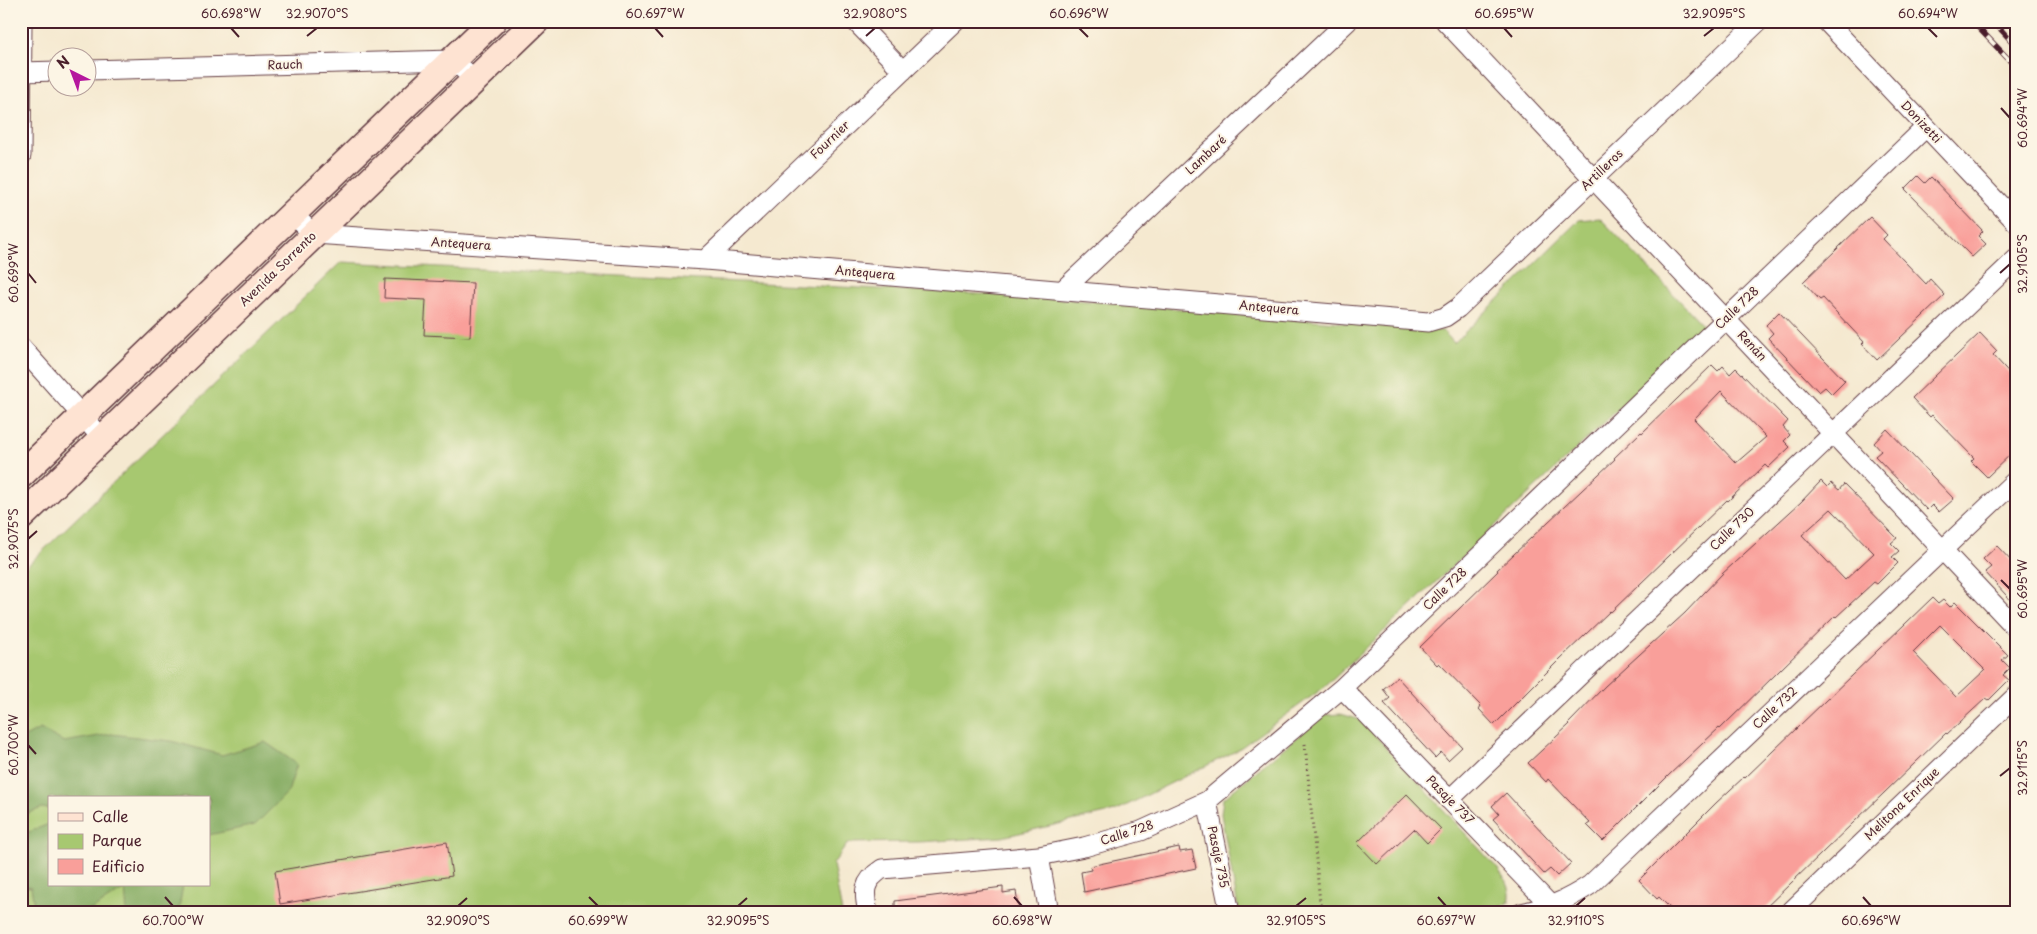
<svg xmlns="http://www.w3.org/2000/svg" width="2037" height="934" font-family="'Playpen Sans',sans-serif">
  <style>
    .green { fill: #a7c870; stroke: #78744e; fill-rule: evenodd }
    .forest { fill: #85ac62; stroke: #686646 }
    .building { fill: #f99f9a; fill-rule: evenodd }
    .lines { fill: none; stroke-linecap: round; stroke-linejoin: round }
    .minor-casing { stroke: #643d44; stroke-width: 21 }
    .secondary-casing { stroke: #643d44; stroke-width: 29 }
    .path { stroke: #643d44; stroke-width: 3; stroke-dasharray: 1 4; stroke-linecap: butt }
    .minor { stroke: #fff; stroke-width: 19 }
    .secondary { stroke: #fee3d2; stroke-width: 26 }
    .rail-casing { stroke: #4a1f2b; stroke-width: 5.5 }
    .rail { stroke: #fcf5e5; stroke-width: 4; stroke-dasharray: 11; stroke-linecap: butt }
    .ticks { fill: none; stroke: #4a1f2b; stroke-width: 2 }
    .labels { text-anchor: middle; stroke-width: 4; stroke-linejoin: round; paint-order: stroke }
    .street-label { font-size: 12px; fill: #4a1f2b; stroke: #fcf5e5 }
    .neatline { fill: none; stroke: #4a1f2b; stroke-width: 2 }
    .ticks-label { font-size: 12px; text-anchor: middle; fill: #4a1f2b }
  </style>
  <rect width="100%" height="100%" fill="#fcf5e5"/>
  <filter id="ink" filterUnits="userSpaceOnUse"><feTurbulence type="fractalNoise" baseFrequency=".02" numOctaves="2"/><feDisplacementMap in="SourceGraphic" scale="10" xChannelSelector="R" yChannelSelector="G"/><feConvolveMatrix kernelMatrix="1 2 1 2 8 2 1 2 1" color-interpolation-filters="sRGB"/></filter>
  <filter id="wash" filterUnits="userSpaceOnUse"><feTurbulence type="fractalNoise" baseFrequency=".0096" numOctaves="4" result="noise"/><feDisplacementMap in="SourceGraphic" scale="20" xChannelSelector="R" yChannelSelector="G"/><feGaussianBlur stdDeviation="1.12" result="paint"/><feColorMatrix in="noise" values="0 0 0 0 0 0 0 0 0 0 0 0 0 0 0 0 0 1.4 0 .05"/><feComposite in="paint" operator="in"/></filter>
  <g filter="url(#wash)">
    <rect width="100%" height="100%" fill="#f5e9d0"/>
    <path class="green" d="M 1600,218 L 1705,327 L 1326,686 L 1236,751 L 1115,811 L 1002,837 L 919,842 L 848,843 L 833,864 L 842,913 L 21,913 L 21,572 L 341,262 L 1039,297 L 1443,331 L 1454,343 L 1579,220 ZM 49,798 L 209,798 L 209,885 L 49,885 Z
      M 1341,714 L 1361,720 L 1497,868 C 1505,879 1513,888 1509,902 L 1499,908 L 1474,913 L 1239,913 L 1221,814 L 1223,799 L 1310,726 L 1325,715 Z"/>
    <path class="forest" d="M 40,729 L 64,742 L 111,734 L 171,741 L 222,755 L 265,742 L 297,764 L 288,792 L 255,825 L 209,835 L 209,798 L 49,798 L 49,809 L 42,808 L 21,816 L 21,739 Z
      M 49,824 L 49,885 L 183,885 L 179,908 L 173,913 L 127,913 L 125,889 L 86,913 L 35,912 L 31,887 L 21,886 L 21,835 Z"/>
    <g id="blocks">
      <path class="building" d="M 1918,176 L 1925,183 L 1931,177 L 1983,231 L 1978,236 L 1986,244 L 1972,257 L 1905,189 Z
        M 1870,217 L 1887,235 L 1883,239 L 1926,284 L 1930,279 L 1945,295 L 1877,360 L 1862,344 L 1864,342 L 1823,298 L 1820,300 L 1803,282 Z
        M 385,279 L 473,283 L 470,337 L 424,335 L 426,300 L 384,298 Z
        M 1779,312 L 1845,381 L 1832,394 L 1825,387 L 1819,392 L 1768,338 L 1773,333 L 1766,325 Z
        M 1980,333 L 1997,351 L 1993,355 L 2016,380 L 2016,449 L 1987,477 L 1971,461 L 1974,458 L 1932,415 L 1930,417 L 1912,398 Z
        M 1712,365 L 1718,371 L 1723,366 L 1730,374 L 1736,368 L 1788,421 L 1783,427 L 1790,435 L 1784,441 L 1790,447 L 1768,468 L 1765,465 L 1728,501 L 1727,500 L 1611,612 L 1610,611 L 1560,659 L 1494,725 L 1479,709 L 1481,706 L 1439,663 L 1437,665 L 1420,647 L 1498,571 L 1497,570 L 1615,459 L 1614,458 L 1641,432 L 1642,433 ZM 1721,391 L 1766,437 L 1736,463 L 1694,419 Z
        M 1887,429 L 1954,499 L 1939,512 L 1932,505 L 1927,510 L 1875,456 L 1881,451 L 1874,443 Z
        M 1821,481 L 1827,487 L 1831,483 L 1839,490 L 1844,484 L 1897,538 L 1891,543 L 1899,551 L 1892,557 L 1898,563 L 1877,584 L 1874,582 L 1836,617 L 1835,616 L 1720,729 L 1719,728 L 1669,775 L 1603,841 L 1587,825 L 1590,823 L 1548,779 L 1546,782 L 1528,763 L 1569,725 L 1568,724 L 1605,686 L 1685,613 L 1722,574 L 1801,502 ZM 1831,509 L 1874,553 L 1845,580 L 1802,535 Z
        M 1997,546 L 2016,566 L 2016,606 L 1985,572 L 1991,567 L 1983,559 Z
        M 1932,598 L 1938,604 L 1943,600 L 1950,607 L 1955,602 L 2008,655 L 2002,660 L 2010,668 L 2003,675 L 2009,680 L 1988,701 L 1985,699 L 1947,734 L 1946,733 L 1760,913 L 1675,913 L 1659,897 L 1657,899 L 1639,880 L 1716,803 L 1744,777 L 1745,778 ZM 1940,625 L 1985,670 L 1956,697 L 1913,652 Z
        M 1397,677 L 1462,747 L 1448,760 L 1441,752 L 1435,758 L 1384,703 L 1390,698 L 1383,689 Z
        M 1506,793 L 1571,863 L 1557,876 L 1550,869 L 1544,874 L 1493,819 L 1499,814 L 1492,806 Z
        M 1407,794 L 1441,829 L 1427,843 L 1414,829 L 1377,864 L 1357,843 Z
        M 447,842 L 452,876 L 280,904 L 275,871 Z
        M 1179,847 L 1180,852 L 1192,850 L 1196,868 L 1084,892 L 1081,872 L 1091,870 L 1090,866 Z
        M 1003,887 L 1003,893 L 1016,891 L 1019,913 L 895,913 L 895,901 Z"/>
    </g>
  </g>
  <g filter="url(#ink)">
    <use href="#blocks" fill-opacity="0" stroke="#643d44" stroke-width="1"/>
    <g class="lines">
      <g class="minor-casing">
        <path id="minor" d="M 855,21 L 903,71
          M 1445,21 L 2016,628
          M 1826,21 L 2016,222
          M 88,70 L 453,60 L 475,80
          M 21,72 L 58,71
          M 21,156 L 22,21
          M 292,214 L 314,234 L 705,260 L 1428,322 L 1445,317 L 1458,308 L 1759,21
          M 705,260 L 955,21
          M 1064,289 L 1348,21
          M 21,347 L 102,438
          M 1342,688 L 1558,913
          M 1449,800 L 2016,259
          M 1207,801 L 1230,913
          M 1039,856 L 1049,913
          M 868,913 C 864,892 862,882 882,869 L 1039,856 L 1084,847 L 1141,831 L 1207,801 L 1342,688 L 1926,127
          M 1521,913 C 1550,907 1564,902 1590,885 L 2016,480
          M 1789,913 L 2016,696"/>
      </g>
      <g class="secondary-casing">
        <path id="secondary" d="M 21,475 L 493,21
          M 21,517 L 536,21"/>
      </g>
      <path class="path" d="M 1305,744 L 1321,913"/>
      <use href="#minor" class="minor"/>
      <use href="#secondary" class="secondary"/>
      <g class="rail-casing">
        <path id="rail" d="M 1972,21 L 2016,67
          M 1993,21 L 2016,46"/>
      </g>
      <use href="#rail" class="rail"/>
    </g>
  </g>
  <path class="ticks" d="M 231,28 L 239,37M 655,28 L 663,37M 1079,28 L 1088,37M 1504,28 L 1512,37M 1928,28 L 1937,37M 307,36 L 317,28M 866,36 L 875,28M 1704,36 L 1714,28M 2001,108 L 2010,118M 28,273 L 36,283M 2000,273 L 2010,264M 28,539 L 37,531M 2001,580 L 2010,589M 28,745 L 36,754M 2000,776 L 2010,768M 165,897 L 173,906M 589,897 L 598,906M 1014,897 L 1022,906M 1438,897 L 1446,906M 1863,897 L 1871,906M 458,906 L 467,898M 738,906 L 747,898M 1296,906 L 1306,898M 1576,906 L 1585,898"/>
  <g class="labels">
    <g class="street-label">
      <text transform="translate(285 65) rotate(-2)" y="4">Rauch</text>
      <text transform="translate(1921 122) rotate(47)" y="4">Donizetti</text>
      <text transform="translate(830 140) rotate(-44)" y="4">Fournier</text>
      <text transform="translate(1206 155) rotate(-43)" y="4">Lambaré</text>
      <text transform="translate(1602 170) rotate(-44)" y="4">Artilleros</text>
      <text transform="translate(461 244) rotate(4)" y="4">Antequera</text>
      <text transform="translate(278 269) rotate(-44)" y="4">Avenida Sorrento</text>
      <text transform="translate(865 273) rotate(5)" y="4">Antequera</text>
      <text transform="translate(1269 308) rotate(5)" y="4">Antequera</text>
      <text transform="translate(1737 308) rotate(-44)" y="4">Calle 728</text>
      <text transform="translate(1752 346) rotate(47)" y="4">Renán</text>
      <text transform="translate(1732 529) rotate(-44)" y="4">Calle 730</text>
      <text transform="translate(1445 589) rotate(-44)" y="4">Calle 728</text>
      <text transform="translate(1775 708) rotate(-43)" y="4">Calle 732</text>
      <text transform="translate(1450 800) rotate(46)" y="4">Pasaje 737</text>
      <text transform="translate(1902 804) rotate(-44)" y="4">Melitona Enrique</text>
      <text transform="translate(1127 833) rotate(-18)" y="4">Calle 728</text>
      <text transform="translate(1218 857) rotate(78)" y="4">Pasaje 735</text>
    </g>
  </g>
  <rect width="2037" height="934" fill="none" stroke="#fcf5e5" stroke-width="55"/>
  <rect x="48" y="796" width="162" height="90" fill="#fcf5e5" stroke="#b59f9b"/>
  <rect x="58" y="813" width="25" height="8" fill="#fee3d2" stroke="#b59f9b"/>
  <text x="92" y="822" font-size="15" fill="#4a1f2b">Calle</text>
  <rect x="58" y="834" width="25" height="15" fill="#a7c870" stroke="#b59f9b"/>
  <text x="92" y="846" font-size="15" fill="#4a1f2b">Parque</text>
  <rect x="58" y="859" width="25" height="15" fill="#f99f9a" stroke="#b59f9b"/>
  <text x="92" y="872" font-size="15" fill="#4a1f2b">Edificio</text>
  <g transform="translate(72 72) rotate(318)"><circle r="24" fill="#fcf5e5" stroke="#b59f9b"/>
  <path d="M0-4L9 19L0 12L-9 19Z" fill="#b5179e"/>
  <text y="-8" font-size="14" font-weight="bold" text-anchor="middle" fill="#4a1f2b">N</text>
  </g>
  <rect x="28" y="28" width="1982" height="878" class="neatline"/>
  <g class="ticks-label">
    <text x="231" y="18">60.698°W</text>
    <text x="317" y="18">32.9070°S</text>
    <text x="655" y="18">60.697°W</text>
    <text x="875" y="18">32.9080°S</text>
    <text x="1079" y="18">60.696°W</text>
    <text x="1504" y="18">60.695°W</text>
    <text x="1714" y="18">32.9095°S</text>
    <text x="1928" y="18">60.694°W</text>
    <text transform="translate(2023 118) rotate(-90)" y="4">60.694°W</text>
    <text transform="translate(2023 264) rotate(-90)" y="4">32.9105°S</text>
    <text transform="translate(14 273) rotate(-90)" y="4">60.699°W</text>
    <text transform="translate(14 539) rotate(-90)" y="4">32.9075°S</text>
    <text transform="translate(2023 589) rotate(-90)" y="4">60.695°W</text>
    <text transform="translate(14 745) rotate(-90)" y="4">60.700°W</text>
    <text transform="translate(2023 768) rotate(-90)" y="4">32.9115°S</text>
    <text x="173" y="925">60.700°W</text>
    <text x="458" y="925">32.9090°S</text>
    <text x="598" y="925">60.699°W</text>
    <text x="738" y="925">32.9095°S</text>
    <text x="1022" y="925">60.698°W</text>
    <text x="1296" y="925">32.9105°S</text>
    <text x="1446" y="925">60.697°W</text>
    <text x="1576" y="925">32.9110°S</text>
    <text x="1871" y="925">60.696°W</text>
  </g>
</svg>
